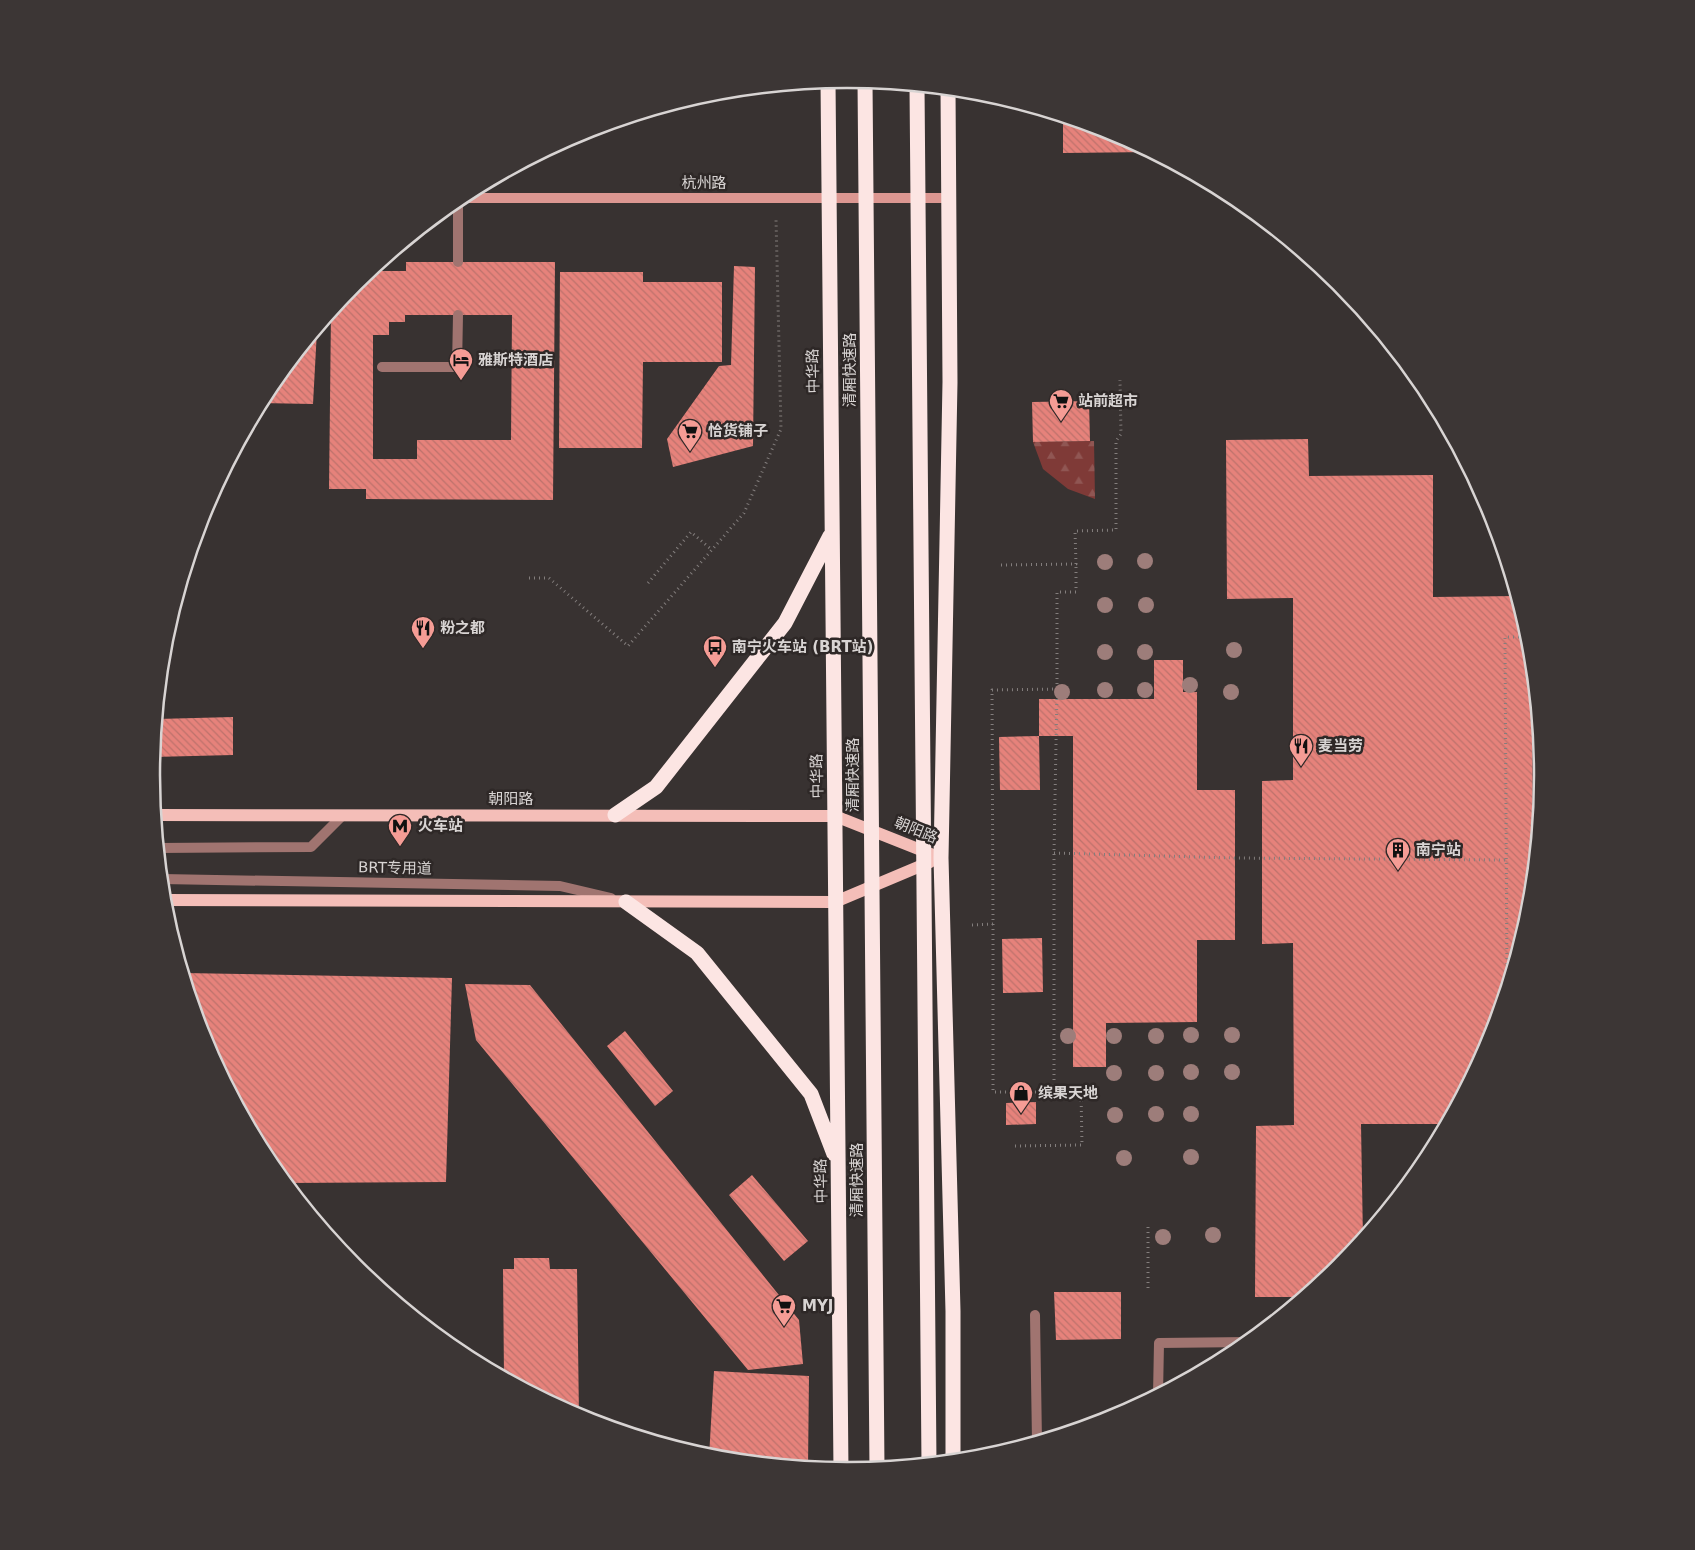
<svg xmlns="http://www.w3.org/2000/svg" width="1695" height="1550" font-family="'DejaVu Sans','Noto Sans SC',sans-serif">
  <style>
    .forest { fill: url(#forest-firs) }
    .building { fill: url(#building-back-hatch); fill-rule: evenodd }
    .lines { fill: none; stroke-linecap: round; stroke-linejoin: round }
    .path { stroke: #837e7d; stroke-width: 3; stroke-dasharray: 1 4; stroke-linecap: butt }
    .lane { stroke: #a07470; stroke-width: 10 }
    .secondary { stroke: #dc9791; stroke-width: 10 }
    .primary { stroke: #f4beb8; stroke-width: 12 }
    .highway { stroke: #fce5e3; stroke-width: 15 }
    .highway-bridge { stroke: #fce5e3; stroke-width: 15 }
    .tree { fill: #9d7d7a }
    .labels { text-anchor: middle; stroke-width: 5; stroke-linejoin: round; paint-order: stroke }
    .street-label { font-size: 15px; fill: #d8d4d3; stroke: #2e2827 }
    .poi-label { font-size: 15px; font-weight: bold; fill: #d8d4d3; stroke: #2e2827; text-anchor: start }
    .rim { fill: none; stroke: #d8d4d3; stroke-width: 2.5 }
  </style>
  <defs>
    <pattern id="forest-firs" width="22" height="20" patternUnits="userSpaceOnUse" patternTransform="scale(1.25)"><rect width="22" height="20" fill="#7f3a37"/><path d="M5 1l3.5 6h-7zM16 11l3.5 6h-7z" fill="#905653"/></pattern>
    <pattern id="building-back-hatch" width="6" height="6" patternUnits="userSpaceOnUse" patternTransform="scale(1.25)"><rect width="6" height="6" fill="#e6827b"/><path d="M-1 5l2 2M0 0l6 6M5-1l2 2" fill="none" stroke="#bd726c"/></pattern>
  </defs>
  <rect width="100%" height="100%" fill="#383231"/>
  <path class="forest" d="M 1094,441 L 1095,499 L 1068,489 L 1043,469 L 1033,442 Z"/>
  <path class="building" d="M 1063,116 L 1114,132 L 1152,152 L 1063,153 Z
    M 406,262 L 555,262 L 553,500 L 366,499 L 366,489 L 329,489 L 331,312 L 355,282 L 369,271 L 406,271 ZM 405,315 L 512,315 L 511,440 L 417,440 L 417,459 L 373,459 L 373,335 L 389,335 L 389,322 L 405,322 Z
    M 734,266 L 755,267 L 753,446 L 673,467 L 667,439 L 719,366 L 731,365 Z
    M 560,272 L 643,272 L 643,282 L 722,282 L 722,362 L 643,362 L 642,448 L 559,448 Z
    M 317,330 L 313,404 L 260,403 L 269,388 Z
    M 1089,401 L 1090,441 L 1033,442 L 1032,402 Z
    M 1308,439 L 1309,476 L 1433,475 L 1433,597 L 1517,596 L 1530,639 L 1532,655 L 1533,885 L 1530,911 L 1491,1042 L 1447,1124 L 1361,1124 L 1363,1240 L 1340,1268 L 1304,1297 L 1255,1297 L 1256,1126 L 1294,1125 L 1293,943 L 1262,944 L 1262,781 L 1293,780 L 1293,598 L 1227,599 L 1226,440 Z
    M 1154,660 L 1183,660 L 1183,692 L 1197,692 L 1197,790 L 1235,790 L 1235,940 L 1197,940 L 1197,1022 L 1106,1023 L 1106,1067 L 1073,1067 L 1073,736 L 1039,736 L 1040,790 L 1000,790 L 999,737 L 1039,736 L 1039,699 L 1154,699 Z
    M 233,717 L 233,755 L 153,757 L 157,719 Z
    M 1042,938 L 1043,992 L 1003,993 L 1002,939 Z
    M 184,973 L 452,978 L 446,1182 L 286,1183 L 268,1162 L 204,1041 Z
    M 465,984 L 530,985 L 799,1320 L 803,1364 L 748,1370 L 476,1040 Z
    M 625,1031 L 673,1091 L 655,1106 L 607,1046 Z
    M 1036,1102 L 1036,1124 L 1006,1125 L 1006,1103 Z
    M 752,1175 L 808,1241 L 784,1261 L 729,1195 Z
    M 514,1258 L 549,1258 L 550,1269 L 577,1269 L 579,1417 L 504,1377 L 503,1269 L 514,1269 Z
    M 1054,1292 L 1121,1292 L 1121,1339 L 1056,1340 Z
    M 714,1371 L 809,1376 L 808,1467 L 709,1457 Z"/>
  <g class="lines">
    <path class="path" d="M 1001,565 L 1076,564 L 1075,531 L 1116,530 L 1116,441 L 1121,434 L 1120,380
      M 529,578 L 549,578 L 628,646 L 744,513 L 781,429 L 776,219
      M 648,583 L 691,532 L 712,550
      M 1057,689 L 1057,592 L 1076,592 L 1076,564
      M 1054,853 L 1235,858 L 1506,860
      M 993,924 L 993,1092 L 1081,1092 L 1082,1145 L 1013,1146
      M 972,925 L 993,924 L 992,690 L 1057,689 L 1054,853 L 1054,1092
      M 1507,989 L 1505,637 L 1530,637
      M 1148,1227 L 1148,1292"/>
    <path class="lane" d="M 458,262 L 458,198
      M 382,367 L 457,367 L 458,315
      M 158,848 L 311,847 L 342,816
      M 162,879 L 560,886 L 611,898
      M 1035,1315 L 1037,1442
      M 1158,1395 L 1159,1343 L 1249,1342"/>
    <path class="secondary" d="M 459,198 L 949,198"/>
    <path class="primary" d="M 155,815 L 835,816 L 941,858
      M 163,900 L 835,902 L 930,862"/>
    <path class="highway" d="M 828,81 L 841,1471
      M 948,89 L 950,382 L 941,858 L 953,1311 L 953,1461
      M 615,815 L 656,787 L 785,623 L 830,536
      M 626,902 L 697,953 L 811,1094 L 834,1154"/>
    <path class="highway-bridge" d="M 865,81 L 877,1468
      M 917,86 L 929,1463"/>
  </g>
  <g class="tree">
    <circle cx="1145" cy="561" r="8"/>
    <circle cx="1105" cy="562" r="8"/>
    <circle cx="1105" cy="605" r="8"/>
    <circle cx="1146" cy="605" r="8"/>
    <circle cx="1234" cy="650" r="8"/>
    <circle cx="1105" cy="652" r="8"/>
    <circle cx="1145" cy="652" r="8"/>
    <circle cx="1190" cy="685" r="8"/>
    <circle cx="1105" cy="690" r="8"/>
    <circle cx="1145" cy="690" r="8"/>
    <circle cx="1062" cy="692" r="8"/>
    <circle cx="1231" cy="692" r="8"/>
    <circle cx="1191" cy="1035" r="8"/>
    <circle cx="1232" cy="1035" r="8"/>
    <circle cx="1068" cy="1036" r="8"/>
    <circle cx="1114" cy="1036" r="8"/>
    <circle cx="1156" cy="1036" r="8"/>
    <circle cx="1191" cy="1072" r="8"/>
    <circle cx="1232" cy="1072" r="8"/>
    <circle cx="1114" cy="1073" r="8"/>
    <circle cx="1156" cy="1073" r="8"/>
    <circle cx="1156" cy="1114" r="8"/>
    <circle cx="1191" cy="1114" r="8"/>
    <circle cx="1115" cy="1115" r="8"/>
    <circle cx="1191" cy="1157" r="8"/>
    <circle cx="1124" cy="1158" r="8"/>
    <circle cx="1213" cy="1235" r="8"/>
    <circle cx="1163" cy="1237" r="8"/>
  </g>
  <defs>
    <g id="hotel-pin" transform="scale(1.25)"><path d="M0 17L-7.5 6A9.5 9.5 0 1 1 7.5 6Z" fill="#f59c95" stroke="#2e2827"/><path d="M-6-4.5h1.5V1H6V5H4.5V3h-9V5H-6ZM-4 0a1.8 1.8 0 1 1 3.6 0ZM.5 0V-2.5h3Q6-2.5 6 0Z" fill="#111"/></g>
    <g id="supermarket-pin" transform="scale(1.25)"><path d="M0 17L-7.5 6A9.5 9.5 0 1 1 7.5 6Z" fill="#f59c95" stroke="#2e2827"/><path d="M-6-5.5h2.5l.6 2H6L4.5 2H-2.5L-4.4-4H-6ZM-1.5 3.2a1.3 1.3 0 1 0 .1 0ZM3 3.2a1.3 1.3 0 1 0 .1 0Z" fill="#111"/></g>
    <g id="restaurant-pin" transform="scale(1.25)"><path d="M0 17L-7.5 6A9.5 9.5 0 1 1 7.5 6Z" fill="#f59c95" stroke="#2e2827"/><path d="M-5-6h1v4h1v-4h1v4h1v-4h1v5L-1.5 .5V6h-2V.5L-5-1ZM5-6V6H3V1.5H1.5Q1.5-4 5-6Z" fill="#111"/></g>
    <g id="bus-pin" transform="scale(1.25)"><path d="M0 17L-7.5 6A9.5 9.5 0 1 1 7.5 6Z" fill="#f59c95" stroke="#2e2827"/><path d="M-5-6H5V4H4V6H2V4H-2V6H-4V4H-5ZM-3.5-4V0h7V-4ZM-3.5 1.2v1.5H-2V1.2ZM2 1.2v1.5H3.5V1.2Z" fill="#111"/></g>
    <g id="metro-pin" transform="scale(1.25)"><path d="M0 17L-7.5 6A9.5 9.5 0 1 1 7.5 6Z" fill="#f59c95" stroke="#2e2827"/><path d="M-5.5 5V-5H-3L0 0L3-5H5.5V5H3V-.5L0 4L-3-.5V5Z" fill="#111"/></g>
    <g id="building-pin" transform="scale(1.25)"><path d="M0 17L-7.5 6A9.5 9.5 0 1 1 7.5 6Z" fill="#f59c95" stroke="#2e2827"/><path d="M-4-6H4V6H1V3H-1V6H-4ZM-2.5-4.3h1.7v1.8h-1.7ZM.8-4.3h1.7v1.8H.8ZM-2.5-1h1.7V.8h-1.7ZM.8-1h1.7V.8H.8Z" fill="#111"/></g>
    <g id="shop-pin" transform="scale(1.25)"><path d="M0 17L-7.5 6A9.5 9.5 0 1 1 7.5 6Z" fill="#f59c95" stroke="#2e2827"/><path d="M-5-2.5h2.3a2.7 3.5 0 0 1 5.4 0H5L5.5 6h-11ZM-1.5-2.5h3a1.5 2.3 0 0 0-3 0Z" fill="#111"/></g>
  </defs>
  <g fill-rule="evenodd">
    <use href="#hotel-pin" x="461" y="360"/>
    <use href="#supermarket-pin" x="1061" y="401"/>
    <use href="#supermarket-pin" x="690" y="431"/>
    <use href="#restaurant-pin" x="423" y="628"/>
    <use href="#bus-pin" x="715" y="647"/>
    <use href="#restaurant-pin" x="1301" y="746"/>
    <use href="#metro-pin" x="400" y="826"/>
    <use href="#building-pin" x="1398" y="850"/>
    <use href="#shop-pin" x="1021" y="1093"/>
    <use href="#supermarket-pin" x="784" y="1306"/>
  </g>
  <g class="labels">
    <g class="street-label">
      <text x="704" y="188">杭州路</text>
      <text transform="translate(850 370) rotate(-90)" y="5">清厢快速路</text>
      <text transform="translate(813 371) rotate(-91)" y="5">中华路</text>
      <text transform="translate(853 775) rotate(-90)" y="5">清厢快速路</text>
      <text transform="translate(817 776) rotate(-91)" y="5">中华路</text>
      <text x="511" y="804">朝阳路</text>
      <text transform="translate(916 830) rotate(22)" y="5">朝阳路</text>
      <text transform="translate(395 868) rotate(1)" y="5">BRT专用道</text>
      <text transform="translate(857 1180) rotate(-90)" y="5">清厢快速路</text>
      <text transform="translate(821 1181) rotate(-91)" y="5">中华路</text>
    </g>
    <g class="poi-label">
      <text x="478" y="365">雅斯特酒店</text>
      <text x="1078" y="406">站前超市</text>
      <text x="708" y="436">恰货铺子</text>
      <text x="440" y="633">粉之都</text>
      <text x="732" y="652">南宁火车站 (BRT站)</text>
      <text x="1318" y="751">麦当劳</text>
      <text x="418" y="831">火车站</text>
      <text x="1416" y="855">南宁站</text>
      <text x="1038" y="1098">缤果天地</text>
      <text x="802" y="1311">MYJ</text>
    </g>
  </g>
  <path d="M0 0H1695V1550H0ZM160 775a687 687 0 1 1 1374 0a687 687 0 1 1-1374 0Z" fill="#3c3635" fill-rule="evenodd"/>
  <path class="rim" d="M160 775a687 687 0 1 1 1374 0a687 687 0 1 1-1374 0Z"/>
</svg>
